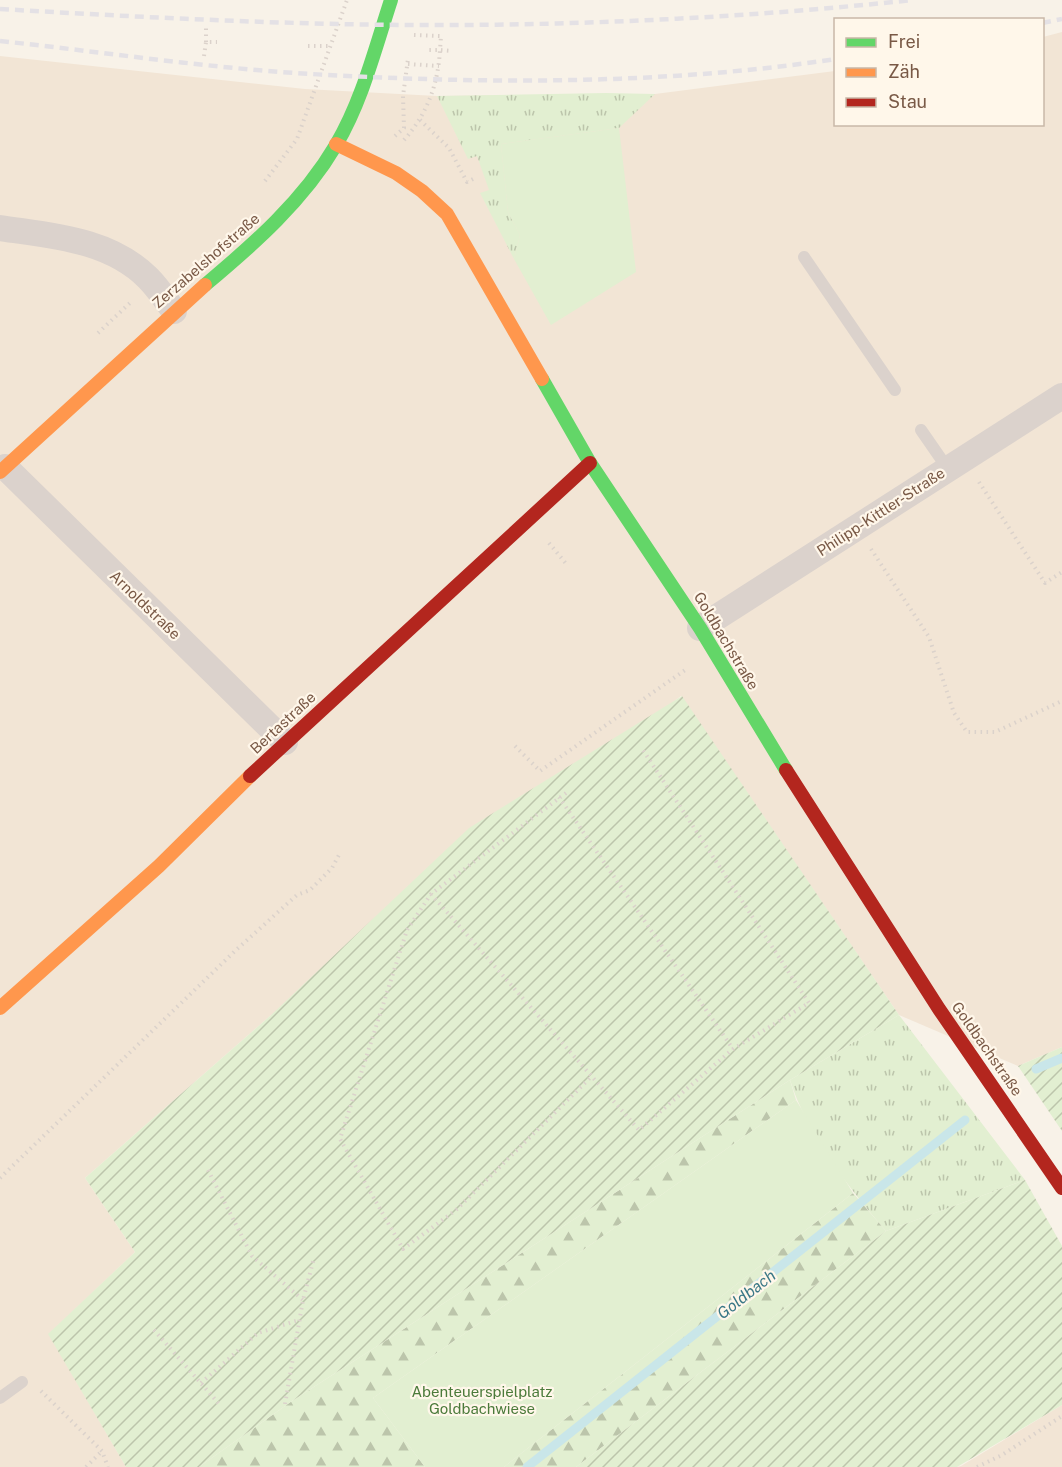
<svg xmlns="http://www.w3.org/2000/svg" width="1062" height="1467" font-family="'Public Sans',sans-serif">
  <style>
    .residential { fill: #f2e5d5 }
    .grass { fill: url(#grass-tufts) }
    .forest { fill: url(#forest-firs) }
    .park { fill: #e2efd1 }
    .garden { fill: url(#garden-furrows) }
    .lines { fill: none; stroke-linecap: round; stroke-linejoin: round }
    .stream { stroke: #c9e6e9; stroke-width: 9 }
    .path { stroke: #dbd2cb; stroke-width: 4; stroke-dasharray: 1.5 4.5; stroke-linecap: butt }
    .lane { stroke: #dbd2cc; stroke-width: 12 }
    .street { stroke: #dbd2cc; stroke-width: 26 }
    .fast { stroke: #63d668; stroke-width: 14 }
    .slow { stroke: #ff974d; stroke-width: 14 }
    .jam { stroke: #b3261e; stroke-width: 14 }
    .rail { stroke: #e4e1e5; stroke-width: 4.5; stroke-dasharray: 9 6; stroke-linecap: butt }
    .labels { text-anchor: middle; stroke-width: 4.5; stroke-linejoin: round; paint-order: stroke }
    .street-label { font-size: 15px; fill: #795946; stroke: #fff7ea }
    .park-label { font-size: 15px; fill: #4b7a3a; stroke: #fff7ea }
    .water-label { font-size: 16px; font-style: italic; fill: #3b7887; stroke: #fff7ea }
  </style>
  <defs>
    <pattern id="grass-tufts" width="24" height="20" patternUnits="userSpaceOnUse" patternTransform="scale(1.5)"><rect width="24" height="20" fill="#e2efd1"/><path d="M3 7l-1-3M5 7V3M7 7l1-3M15 17l-1-3M17 17v-4M19 17l1-3" fill="none" stroke="#bcc5ab"/></pattern>
    <pattern id="forest-firs" width="22" height="20" patternUnits="userSpaceOnUse" patternTransform="scale(1.5)"><rect width="22" height="20" fill="#e2efd1"/><path d="M5 1l3.5 6h-7zM16 11l3.5 6h-7z" fill="#bcc5ab"/></pattern>
    <pattern id="garden-furrows" width="10" height="10" patternUnits="userSpaceOnUse" patternTransform="scale(1.5)"><rect width="10" height="10" fill="#e2efd1"/><path d="M-1 1l2-2M0 10L10 0M9 11l2-2" fill="none" stroke="#bcc5ab"/></pattern>
  </defs>
  <rect width="100%" height="100%" fill="#f8f2e8"/>
  <path class="residential" d="M 1062,32 L 1062,1047 L 1018,1066 L 899,1015 L 681,696 L 270,1016 L 85,1178 L 135,1252 L 49,1334 L 126,1467 L 0,1467 L 0,56 L 305,89 L 437,96 L 655,94 L 835,71 L 836,124 L 1042,124 L 1043,37 Z
    M 1062,1405 L 1062,1467 L 957,1467 L 961,1466 Z"/>
  <path class="grass" d="M 606,93 L 655,94 L 619,128 L 501,144 L 508,212 L 520,235 L 514,259 L 480,193 L 489,190 L 477,156 L 468,159 L 437,96 Z
    M 899,1015 L 1025,1180 L 886,1231 C 850,1190 806,1132 790,1080 Z"/>
  <path class="forest" d="M 790,1080 L 796,1100 L 373,1398 L 425,1467 L 199,1467 L 292,1401 Z
    M 853,1193 L 886,1231 L 576,1467 L 504,1467 Z"/>
  <path class="park" d="M 619,128 L 636,272 L 551,325 L 514,259 L 520,235 L 508,212 L 501,144 Z
    M 796,1100 L 853,1193 L 504,1467 L 425,1467 L 373,1398 Z"/>
  <path class="garden" d="M 682,696 L 899,1015 L 790,1080 L 292,1401 L 199,1467 L 126,1467 L 48,1334 L 135,1252 L 85,1178 L 270,1016 L 469,828 Z
    M 1062,1047 L 1062,1131 L 1018,1066 Z
    M 1025,1180 L 1062,1246 L 1062,1405 L 957,1467 L 576,1467 L 886,1231 Z"/>
  <g class="lines">
    <path class="stream" d="M 1036,1069 L 1062,1058
      M 527,1467 L 965,1120"/>
    <path class="path" d="M 414,35 L 441,36 L 440,50 L 452,51
      M 206,42 L 206,26
      M 308,46 L 330,46
      M 204,56 L 206,42 L 217,42
      M 408,64 L 439,66
      M 420,120 L 449,148 L 467,182 L 475,178
      M 395,136 L 404,128 L 403,96 L 408,59
      M 404,140 C 427,114 438,85 440,50 L 429,50
      M 265,181 L 297,139 L 347,0
      M 98,333 L 132,301
      M 979,482 L 1045,583 L 1062,572
      M 549,543 L 568,566
      M 871,549 L 929,637 L 954,713 L 967,732 L 995,732 L 1062,701
      M 515,746 L 540,771 L 688,668
      M 566,793 L 431,894 L 407,930 L 340,1139 L 403,1249 L 456,1210 L 592,1076
      M 559,797 L 733,1049
      M 431,894 L 639,1130 L 733,1049 L 809,1003 L 641,747
      M 208,1170 L 252,1256 L 303,1300
      M 0,1178 L 236,950 L 297,895 L 310,890 L 332,868 L 339,855
      M 154,1330 L 221,1406
      M 201,1383 L 258,1333 L 299,1320
      M 41,1391 L 102,1451 L 108,1467
      M 285,1404 L 303,1300 L 314,1258
      M 86,1467 L 102,1451
      M 977,1467 L 1002,1455 L 1062,1416"/>
    <path class="lane" d="M 804,257 L 895,390
      M 921,430 L 948,469
      M 0,1398 L 22,1382"/>
    <path class="street" d="M 0,228 C 52,236 109,239 148,278 C 158,288 166,300 174,311
      M 5,467 L 285,742
      M 700,628 L 1062,396"/>
    <path class="fast" d="M 205,285 C 254,244 303,201 336,145 C 362,101 375,49 391,0
      M 542,379 L 590,463 L 700,628 L 786,770"/>
    <path class="slow" d="M 336,144 L 396,173 L 422,191 L 447,214 L 542,379
      M 0,472 L 205,285
      M 0,1008 L 159,866 L 250,776"/>
    <path class="jam" d="M 786,770 L 939,1009 L 1062,1188
      M 250,776 L 590,463"/>
    <path class="rail" d="M 0,9 C 154,18 309,26 463,25 C 613,24 763,16 912,0
      M 1042,23 L 1062,19
      M 0,41 C 103,52 207,68 311,74 C 486,84 662,85 836,59"/>
  </g>
  <g class="labels">
    <g class="street-label">
      <text transform="translate(206 261) rotate(-41)" y="5">Zerzabelshofstraße</text>
      <text transform="translate(881 512) rotate(-33)" y="5">Philipp-Kittler-Straße</text>
      <text transform="translate(145 605) rotate(44)" y="5">Arnoldstraße</text>
      <text transform="translate(726 641) rotate(59)" y="5">Goldbachstraße</text>
      <text transform="translate(283 723) rotate(-43)" y="5">Bertastraße</text>
      <text transform="translate(987 1049) rotate(55)" y="5">Goldbachstraße</text>
    </g>
    <g class="park-label">
      <text x="482" y="1397">Abenteuerspielplatz<tspan x="482" dy="17">Goldbachwiese</tspan></text>
    </g>
    <g class="water-label">
      <text transform="translate(746 1294) rotate(-38)" y="6">Goldbach</text>
    </g>
  </g>
  <rect x="834" y="18" width="210" height="108" fill="#fff7ea" stroke="#c9b8a8" stroke-width="1.5"/>
  <rect x="846" y="38" width="30" height="9" fill="#63d668" stroke="#c9b8a8" stroke-width="1.5"/>
  <text x="888" y="48" font-size="18" fill="#795946">Frei</text>
  <rect x="846" y="68" width="30" height="9" fill="#ff974d" stroke="#c9b8a8" stroke-width="1.5"/>
  <text x="888" y="78" font-size="18" fill="#795946">Zäh</text>
  <rect x="846" y="98" width="30" height="9" fill="#b3261e" stroke="#c9b8a8" stroke-width="1.5"/>
  <text x="888" y="108" font-size="18" fill="#795946">Stau</text>
</svg>
